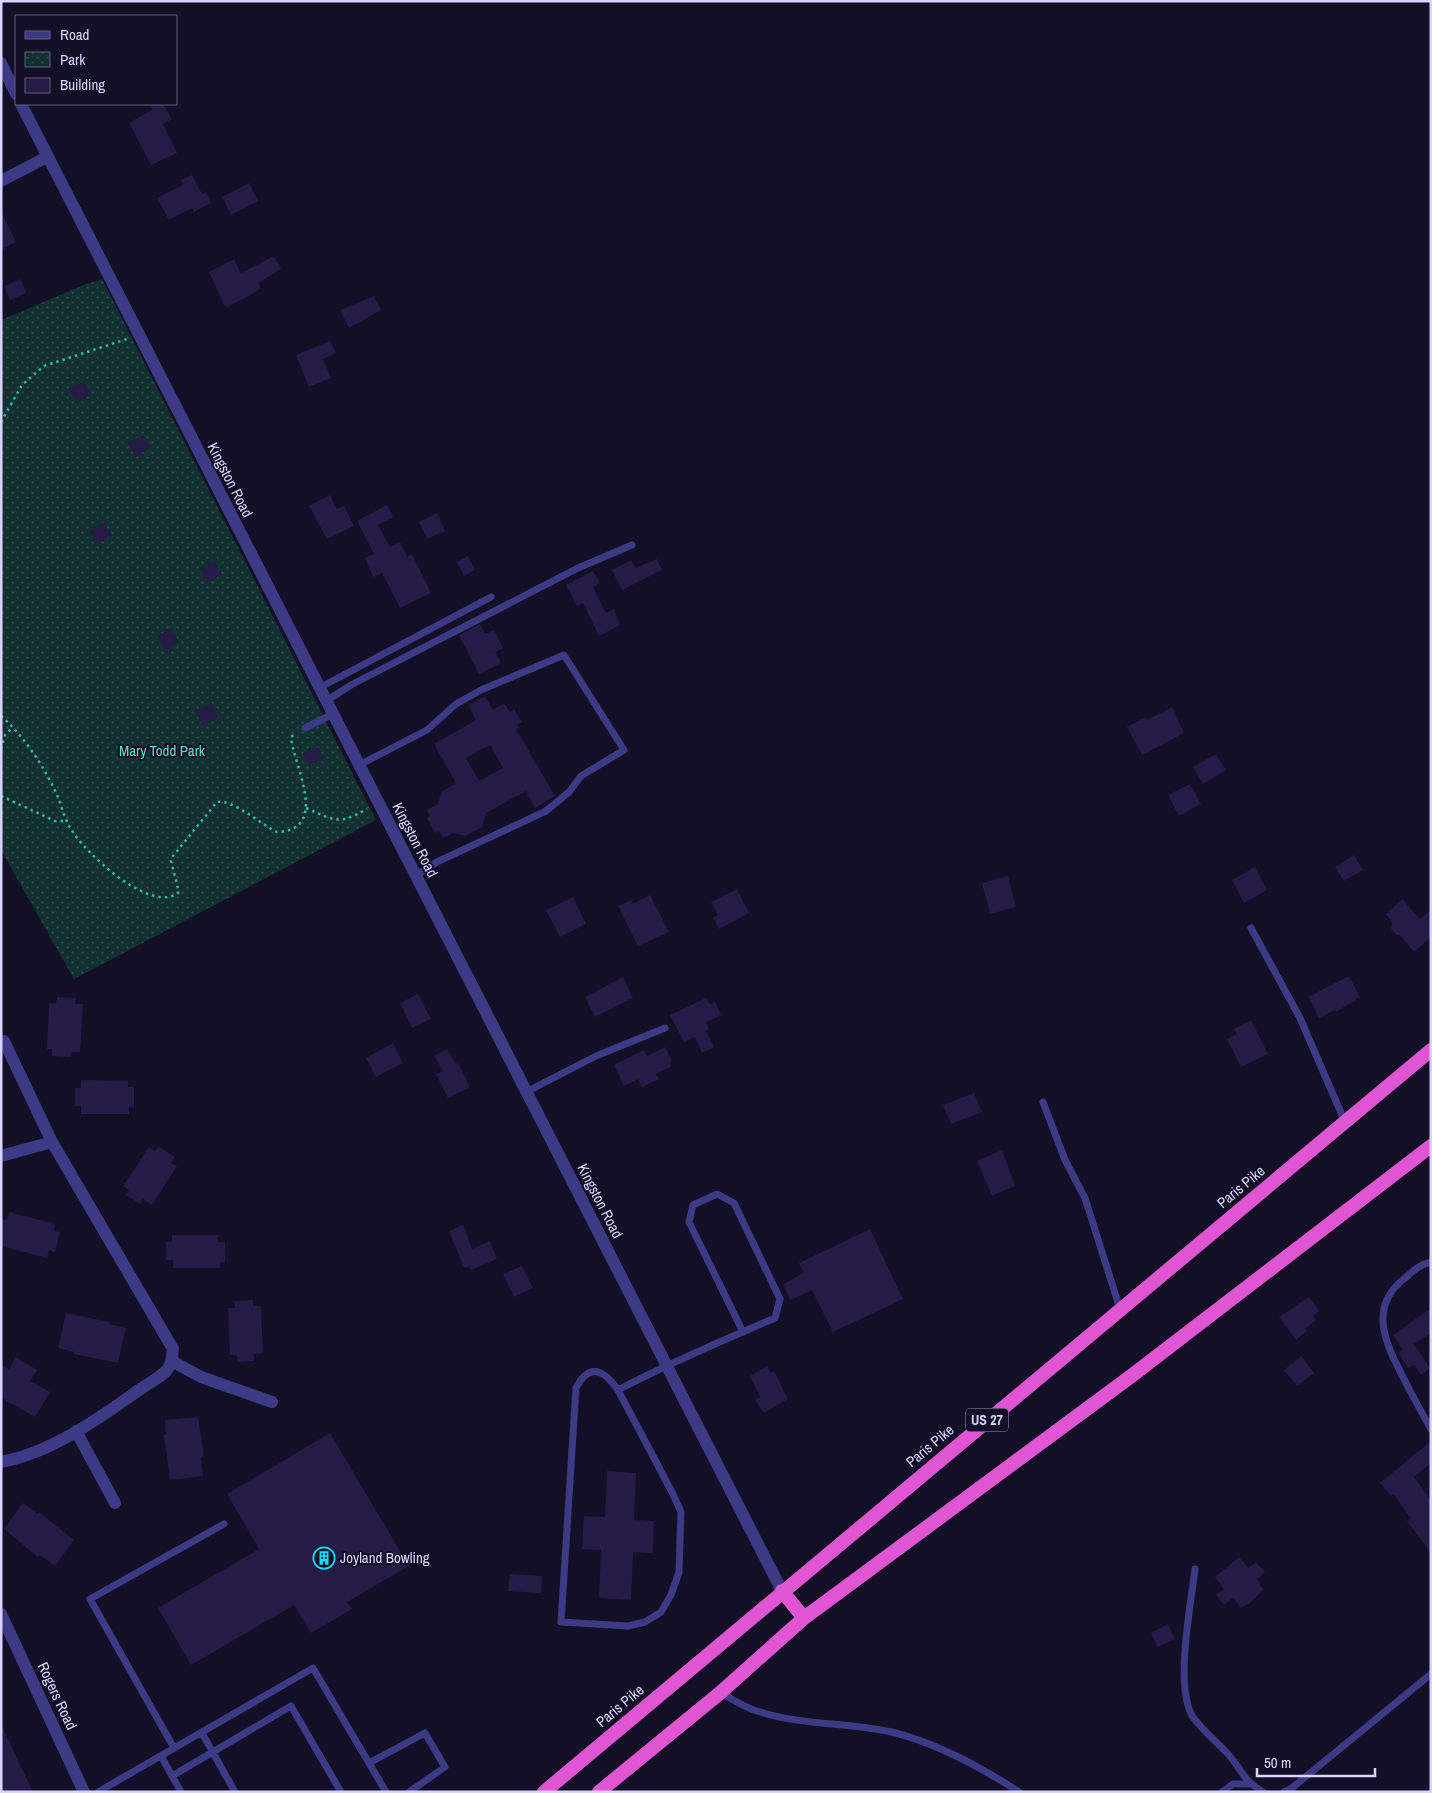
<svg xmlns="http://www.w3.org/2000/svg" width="1432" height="1793" font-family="'Archivo Narrow',sans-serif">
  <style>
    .park { fill: url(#park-dots) }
    .building { fill: #241b47; fill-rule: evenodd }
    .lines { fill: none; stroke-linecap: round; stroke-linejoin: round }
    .path { stroke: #2fb8b0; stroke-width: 2.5; stroke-dasharray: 2.5 4; stroke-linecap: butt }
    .service { stroke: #3d3a85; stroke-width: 7 }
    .minor { stroke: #3d3a85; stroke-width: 12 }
    .trunk { stroke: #e055d1; stroke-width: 14 }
    .labels { text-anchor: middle; stroke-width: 4; stroke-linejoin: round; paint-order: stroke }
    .shield { fill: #130f26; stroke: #9e99be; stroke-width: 1 }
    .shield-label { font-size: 14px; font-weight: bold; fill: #d9d4ff }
    .street-label { font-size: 15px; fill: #d9d4ff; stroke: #130f26 }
    .park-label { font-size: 15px; fill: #5fe0c0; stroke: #130f26 }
    .poi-label { font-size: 15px; fill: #d9d4ff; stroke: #130f26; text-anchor: start }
  </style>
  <defs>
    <pattern id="park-dots" width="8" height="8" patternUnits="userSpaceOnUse" patternTransform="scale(1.25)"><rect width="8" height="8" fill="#12302f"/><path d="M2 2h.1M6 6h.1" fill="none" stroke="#344d4e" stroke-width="1.8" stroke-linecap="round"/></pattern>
  </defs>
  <rect width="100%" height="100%" fill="#130f26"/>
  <path class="park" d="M 102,279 L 376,820 L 74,979 L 1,850 L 1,320 L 86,284 Z"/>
  <path class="building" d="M 149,104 L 163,104 L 172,119 L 163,124 L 177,153 L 151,165 L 129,123 L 152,110 Z
    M 192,175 L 202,194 L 206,192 L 211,203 L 194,212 L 192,208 L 169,220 L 157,198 L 183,185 L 181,180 Z
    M 249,183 L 258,201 L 231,215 L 222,197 Z
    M 1,211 L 16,242 L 1,250 Z
    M 274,256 L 281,269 L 258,283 L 261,288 L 249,296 L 227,307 L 224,305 L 209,272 L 234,259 L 241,273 Z
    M 21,279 L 26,293 L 10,300 L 4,286 Z
    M 374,296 L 381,310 L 349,328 L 340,310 Z
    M 330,341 L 336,353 L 323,359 L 331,378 L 309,387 L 296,355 Z
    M 85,381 L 91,395 L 76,402 L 69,388 Z
    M 143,435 L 150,448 L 135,457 L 128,443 Z
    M 330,495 L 337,509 L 344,506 L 354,526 L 327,539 L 309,506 Z
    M 387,505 L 393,517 L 378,525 L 390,547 L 400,542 L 407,557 L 412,554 L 431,593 L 400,608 L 382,573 L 373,577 L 365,558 L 374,554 L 357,521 Z
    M 437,513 L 445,531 L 427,539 L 419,522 Z
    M 103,522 L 112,535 L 98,544 L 90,532 Z
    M 468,556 L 475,570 L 464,576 L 457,562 Z
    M 657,559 L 662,570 L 622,590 L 612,570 L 631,560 L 635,568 Z
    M 214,561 L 222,575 L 207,583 L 200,569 Z
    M 593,571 L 600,583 L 593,587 L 606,613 L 614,609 L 620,625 L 599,636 L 583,603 L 577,606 L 566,585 Z
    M 480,624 L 485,634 L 494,630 L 503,648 L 495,652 L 501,663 L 479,674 L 459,635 Z
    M 170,628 L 179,641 L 166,651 L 157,637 Z
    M 485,696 L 493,710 L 504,703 L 510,712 L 514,709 L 522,722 L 517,725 L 519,728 L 516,729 L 555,796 L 535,808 L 526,791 L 486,813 L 482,827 L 466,836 L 453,833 L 443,838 L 439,831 L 435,833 L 427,818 L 430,816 L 427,810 L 438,804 L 441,792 L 456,783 L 434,744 L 476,720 L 468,705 ZM 490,745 L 503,768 L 479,781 L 466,758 Z
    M 212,704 L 218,718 L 203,725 L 196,711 Z
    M 1172,707 L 1184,733 L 1142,755 L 1127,727 L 1146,717 L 1147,720 Z
    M 318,747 L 323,759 L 308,765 L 303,753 Z
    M 1216,754 L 1226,770 L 1203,784 L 1193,767 Z
    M 1190,784 L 1201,804 L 1179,816 L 1168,795 Z
    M 1354,855 L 1363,870 L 1344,881 L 1335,867 Z
    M 1255,867 L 1267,890 L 1244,903 L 1232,880 Z
    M 1008,876 L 1016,907 L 990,914 L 982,883 Z
    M 737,889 L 749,913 L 719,929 L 713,918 L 718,915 L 711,902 Z
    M 650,895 L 669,932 L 638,946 L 618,906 L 631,900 L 633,904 Z
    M 573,897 L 586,924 L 560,937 L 546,910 Z
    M 1402,899 L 1420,919 L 1431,910 L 1431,937 L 1414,952 L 1400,935 L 1397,935 L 1391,929 L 1392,922 L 1386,914 Z
    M 1349,976 L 1360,997 L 1336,1012 L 1335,1010 L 1319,1018 L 1308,997 Z
    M 623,977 L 633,998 L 595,1017 L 585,997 Z
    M 418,994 L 431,1019 L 412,1028 L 400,1003 Z
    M 57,997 L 76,998 L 75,1004 L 83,1004 L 80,1052 L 72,1052 L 71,1057 L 52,1056 L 52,1049 L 47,1049 L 49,1003 L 56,1003 Z
    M 706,998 L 710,1004 L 715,1002 L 721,1015 L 706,1022 L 709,1029 L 706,1031 L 714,1047 L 702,1053 L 695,1037 L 684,1042 L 670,1015 Z
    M 1251,1020 L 1268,1054 L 1241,1067 L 1227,1039 L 1237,1034 L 1234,1029 Z
    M 393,1043 L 403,1063 L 376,1077 L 366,1058 Z
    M 665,1047 L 672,1061 L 670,1062 L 671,1066 L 656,1074 L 659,1079 L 642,1087 L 638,1079 L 624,1086 L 614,1065 L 644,1050 L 647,1056 Z
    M 447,1049 L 456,1064 L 458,1063 L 470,1087 L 448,1098 L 436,1074 L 443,1071 L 434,1056 Z
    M 81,1080 L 128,1081 L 128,1087 L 134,1087 L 134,1107 L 129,1107 L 129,1114 L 81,1114 L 81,1106 L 75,1106 L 75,1088 L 81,1088 Z
    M 974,1093 L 982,1112 L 951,1124 L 943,1105 Z
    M 158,1146 L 175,1157 L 171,1163 L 177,1166 L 152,1205 L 143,1199 L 140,1204 L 126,1195 L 129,1190 L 123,1186 L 149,1147 L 155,1151 Z
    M 1002,1150 L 1015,1186 L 992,1196 L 977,1161 Z
    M 9,1212 L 55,1224 L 54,1231 L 60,1232 L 55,1252 L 49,1250 L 47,1258 L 1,1246 L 1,1219 L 7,1220 Z
    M 463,1225 L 472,1249 L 490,1241 L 497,1259 L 471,1270 L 469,1266 L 464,1268 L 449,1231 Z
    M 870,1229 L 903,1299 L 833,1332 L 812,1290 L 790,1300 L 783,1284 L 804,1273 L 799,1263 Z
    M 172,1235 L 218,1235 L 218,1242 L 225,1242 L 225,1262 L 220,1262 L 220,1268 L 173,1268 L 173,1260 L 166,1260 L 166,1242 L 172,1242 Z
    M 522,1266 L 533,1288 L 514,1297 L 503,1274 Z
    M 1309,1297 L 1319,1311 L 1313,1316 L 1316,1320 L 1305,1329 L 1307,1331 L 1296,1340 L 1279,1317 Z
    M 253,1300 L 253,1306 L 261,1306 L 263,1353 L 254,1354 L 254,1361 L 238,1362 L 237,1355 L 230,1355 L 228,1308 L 235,1308 L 234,1301 Z
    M 1431,1308 L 1431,1333 L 1414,1344 L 1430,1368 L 1421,1375 L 1414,1365 L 1408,1368 L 1398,1353 L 1403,1350 L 1393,1335 Z
    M 66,1313 L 109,1322 L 109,1324 L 126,1328 L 118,1363 L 74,1354 L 74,1352 L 58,1348 Z
    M 1301,1356 L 1314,1373 L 1297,1386 L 1284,1370 Z
    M 16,1357 L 37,1370 L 30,1381 L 50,1392 L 35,1417 L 1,1398 L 1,1365 L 9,1369 Z
    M 767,1366 L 771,1373 L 774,1371 L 788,1399 L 764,1413 L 755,1400 L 760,1397 L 750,1376 Z
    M 198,1417 L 203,1449 L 203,1457 L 201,1457 L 203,1476 L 170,1480 L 164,1435 L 166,1435 L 165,1420 Z
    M 330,1433 L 409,1566 L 347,1602 L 352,1609 L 311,1633 L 294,1605 L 191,1665 L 158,1608 L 259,1549 L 227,1494 Z
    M 1431,1441 L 1431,1463 L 1414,1477 L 1431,1500 L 1431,1553 L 1407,1521 L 1411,1519 L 1394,1494 L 1391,1496 L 1380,1483 Z
    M 607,1471 L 636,1473 L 634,1520 L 654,1521 L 653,1553 L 633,1552 L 631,1600 L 599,1598 L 601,1550 L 582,1549 L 584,1516 L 605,1517 Z
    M 23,1503 L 38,1514 L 39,1512 L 74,1540 L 55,1566 L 40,1555 L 38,1557 L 4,1529 Z
    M 1239,1557 L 1248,1568 L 1256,1562 L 1265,1572 L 1257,1579 L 1263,1590 L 1248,1605 L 1247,1604 L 1241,1608 L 1233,1598 L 1224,1605 L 1216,1595 L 1224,1589 L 1215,1577 Z
    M 510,1574 L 542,1576 L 541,1593 L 508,1591 Z
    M 1168,1624 L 1175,1639 L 1158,1647 L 1151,1633 Z
    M 1,1724 L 33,1792 L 1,1792 Z"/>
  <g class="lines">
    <path class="path" d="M 1,422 L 22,385 L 44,366 L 127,339
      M 1,716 C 25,737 45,768 58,797 C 62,808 65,820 71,829 C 84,852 152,916 179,892 L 171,861 L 173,856 L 217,802 C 233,799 262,825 277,832 C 331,830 293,764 291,737 L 296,733
      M 1,749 L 5,735 L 13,727
      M 1,796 L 55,821 L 68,821
      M 306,808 C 336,821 338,825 367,809"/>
    <path class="service" d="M 319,688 L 491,597
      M 326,701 L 351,685 L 578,568 L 632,545
      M 305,728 L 333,714
      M 359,765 L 427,730 L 456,704 L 481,690 L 564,655 L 624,750 L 581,776 L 569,792 L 546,811 L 437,862 L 415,876
      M 1251,928 L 1300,1018 L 1345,1122
      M 526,1092 L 596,1056 L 665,1028
      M 1043,1102 L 1065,1160 L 1085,1198 L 1120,1309
      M 1431,1262 C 1420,1264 1413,1271 1405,1278 C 1366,1308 1387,1346 1405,1381 C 1413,1397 1422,1413 1431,1429
      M 618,1390 L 673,1494 L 681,1512 L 679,1572 L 671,1595 L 661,1612 L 645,1622 L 628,1626 L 561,1622 L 576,1388 C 590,1361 605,1371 618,1390 C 669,1363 722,1341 775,1318 L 780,1299 L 734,1203 L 717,1194 L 693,1205 L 689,1222 L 743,1332
      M 1195,1569 C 1191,1605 1174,1687 1193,1717 C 1202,1730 1216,1741 1227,1753 C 1242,1769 1242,1780 1263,1792
      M 720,1693 C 731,1698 742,1706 754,1710 C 799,1726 850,1722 896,1733 C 940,1745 981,1767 1019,1792
      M 202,1733 L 235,1792
      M 174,1748 L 90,1599 L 224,1524
      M 161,1756 L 181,1792
      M 369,1763 L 425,1733 L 445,1767 L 409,1792
      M 172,1776 L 291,1706 L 341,1792
      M 98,1792 L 313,1668 L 386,1792
      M 1222,1792 L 1233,1784 L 1249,1784
      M 1284,1792 L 1292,1788 L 1431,1674"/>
    <path class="minor" d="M 1,63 L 16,94
      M 21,104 L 782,1591
      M 1,181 L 47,157
      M 1,1156 L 52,1142
      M 172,1361 L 201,1377 L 272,1402
      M 76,1431 L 115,1503
      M 1,1462 C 51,1453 98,1419 139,1390 C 147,1384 160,1378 167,1370 C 172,1364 172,1357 173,1349 L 52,1142 L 4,1041
      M 1,1614 L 84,1792"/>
    <path class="trunk" d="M 782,1591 L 804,1618
      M 544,1792 L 1431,1050
      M 599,1792 L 720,1693 L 804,1618 L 1130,1377 L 1431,1146"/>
  </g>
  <defs>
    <g id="building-ring" transform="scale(1.125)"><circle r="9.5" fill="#130f26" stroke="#00e5ff" stroke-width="1.5"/><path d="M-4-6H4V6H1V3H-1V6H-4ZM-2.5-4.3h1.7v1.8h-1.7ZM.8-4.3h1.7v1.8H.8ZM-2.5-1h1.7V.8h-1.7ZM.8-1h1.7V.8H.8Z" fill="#00e5ff"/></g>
  </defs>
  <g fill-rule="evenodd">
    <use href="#building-ring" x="324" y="1558"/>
  </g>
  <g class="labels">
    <rect class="shield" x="966" y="1408.5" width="42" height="23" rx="4"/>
    <g class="shield-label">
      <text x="987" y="1425">US 27</text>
    </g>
    <g class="street-label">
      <text transform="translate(230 480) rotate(63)" y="5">Kingston Road</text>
      <text transform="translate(415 840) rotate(63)" y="5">Kingston Road</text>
      <text transform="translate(1241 1187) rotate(-40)" y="5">Paris Pike</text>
      <text transform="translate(600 1201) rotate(63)" y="5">Kingston Road</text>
      <text transform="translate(930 1446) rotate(-40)" y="5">Paris Pike</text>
      <text transform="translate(57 1696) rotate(65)" y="5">Rogers Road</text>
      <text transform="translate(620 1706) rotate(-40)" y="5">Paris Pike</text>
    </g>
    <g class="park-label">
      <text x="162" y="756">Mary Todd Park</text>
    </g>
    <g class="poi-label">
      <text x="340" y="1563">Joyland Bowling</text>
    </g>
  </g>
  <rect width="1432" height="1793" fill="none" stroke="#d9d4ff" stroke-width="5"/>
  <rect x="15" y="15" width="162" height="90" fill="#130f26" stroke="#625e7d"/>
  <rect x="25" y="31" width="25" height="8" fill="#3d3a85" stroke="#625e7d"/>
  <text x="60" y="40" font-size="15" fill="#d9d4ff">Road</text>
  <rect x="25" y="52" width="25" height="15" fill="url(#park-dots)" stroke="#625e7d"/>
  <text x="60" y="65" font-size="15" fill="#d9d4ff">Park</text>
  <rect x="25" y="78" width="25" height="15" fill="#241b47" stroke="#625e7d"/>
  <text x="60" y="90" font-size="15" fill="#d9d4ff">Building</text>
  <path d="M1257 1768v8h118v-8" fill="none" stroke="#d9d4ff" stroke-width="2.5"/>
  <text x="1264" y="1768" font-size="15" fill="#d9d4ff" stroke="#130f26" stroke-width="4" paint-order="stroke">50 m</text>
</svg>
